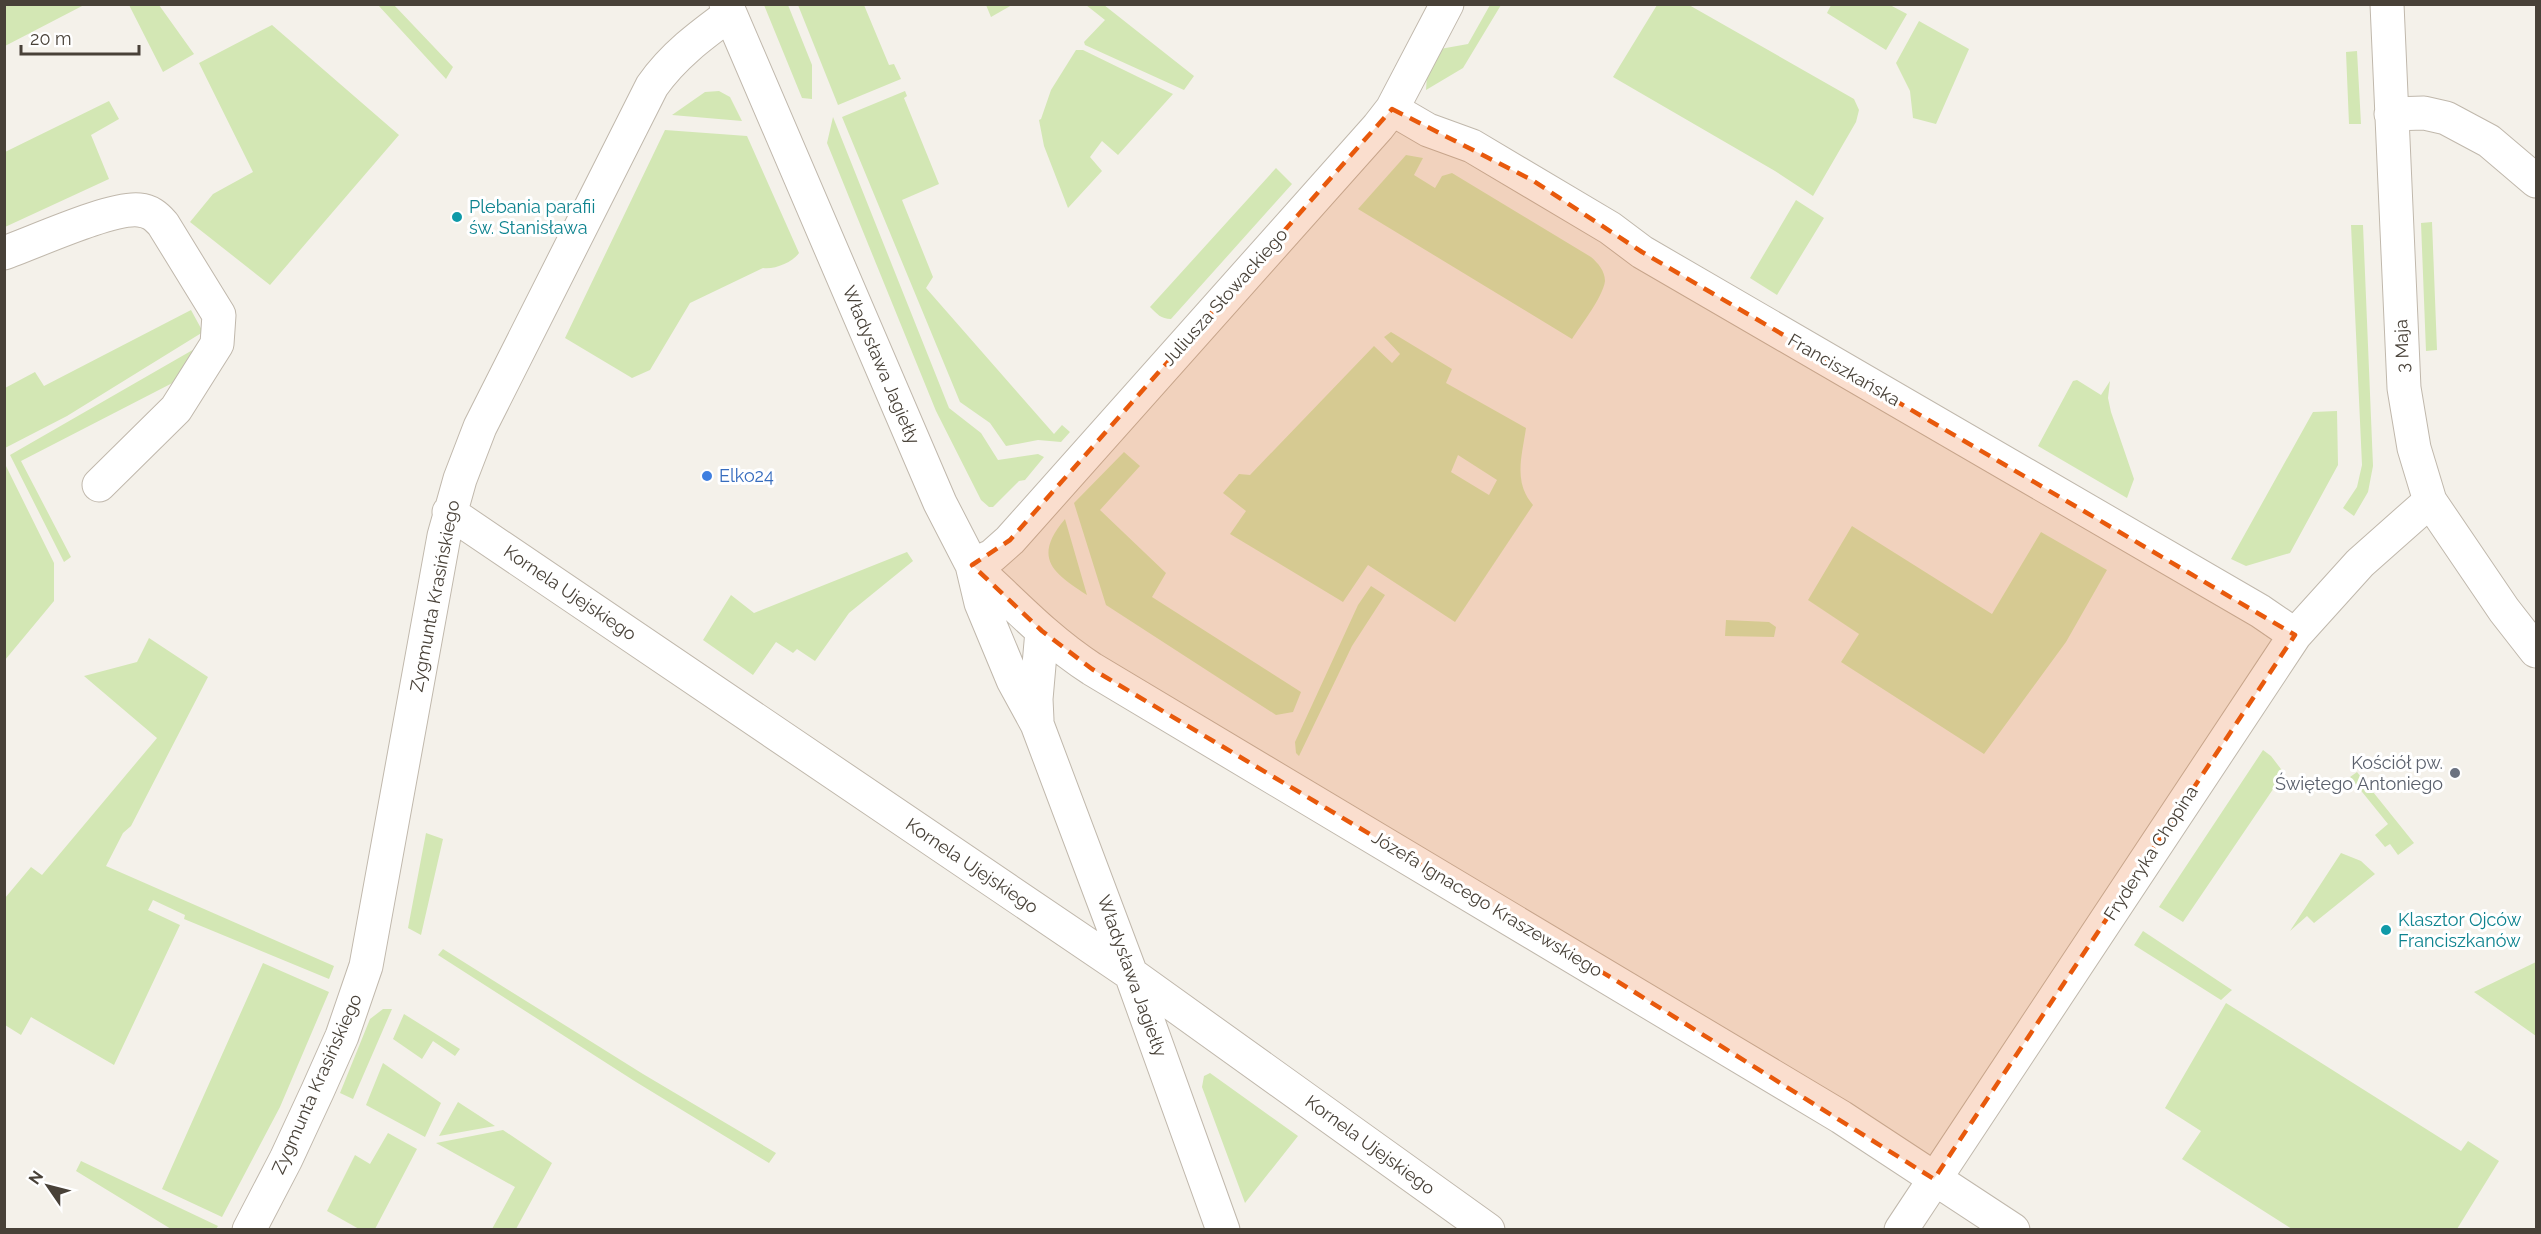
<svg xmlns="http://www.w3.org/2000/svg" width="2541" height="1234" font-family="Raleway,sans-serif">
  <style>
    .green { fill: #d3e7b4; fill-rule: evenodd }
    .lines { fill: none; stroke-linecap: round; stroke-linejoin: round }
    .minor-casing { stroke: #c0b8ac; stroke-width: 35 }
    .minor { stroke: #fff; stroke-width: 33 }
    .marked { fill: #e8590c; fill-opacity: 0.2; stroke: #e8590c; stroke-width: 4.5; stroke-dasharray: 12 8; stroke-linejoin: round }
    .culture-dot { fill: #0f9aa8; stroke: #fff; stroke-width: 2 }
    .shop-dot { fill: #3f7fe0; stroke: #fff; stroke-width: 2 }
    .worship-dot { fill: #6b7280; stroke: #fff; stroke-width: 2 }
    .labels { text-anchor: middle; stroke-width: 6; stroke-linejoin: round; paint-order: stroke }
    .culture-label { font-size: 18px; fill: #0d838f; stroke: #fff; text-anchor: start }
    .street-label { font-size: 18px; fill: #484138; stroke: #fff }
    .shop-label { font-size: 18px; fill: #366cbe; stroke: #fff; text-anchor: start }
    .worship-label { font-size: 18px; fill: #5b616d; stroke: #fff; text-anchor: end }
  </style>
  <rect width="100%" height="100%" fill="#f4f1ea"/>
  <path class="green" d="M 5,4 L 84,4 L 84,5 L 5,46 Z
    M 129,5 L 159,5 L 194,54 L 163,72 Z
    M 378,5 L 394,5 L 453,67 L 446,79 Z
    M 764,5 L 788,5 L 812,65 L 812,99 L 802,98 Z
    M 798,5 L 864,5 L 889,65 L 894,64 L 901,79 L 838,105 Z
    M 986,5 L 1012,5 L 991,17 Z
    M 1086,5 L 1104,5 L 1194,76 L 1184,90 L 1085,45 L 1084,42 L 1105,20 Z
    M 1490,5 L 1501,5 L 1463,68 L 1426,90 L 1427,75 L 1440,49 L 1468,44 Z
    M 1657,5 L 1689,5 L 1854,99 L 1859,110 L 1856,122 L 1813,196 L 1775,171 L 1613,77 Z
    M 1890,5 L 1907,14 L 1886,50 L 1827,13 L 1831,5 Z
    M 1919,21 L 1969,49 L 1936,124 L 1913,118 L 1910,91 L 1896,63 Z
    M 272,25 L 399,135 L 270,285 L 190,222 L 213,194 L 253,172 L 199,63 Z
    M 1076,50 L 1083,50 L 1173,94 L 1118,155 L 1102,141 L 1090,157 L 1102,171 L 1068,208 L 1044,146 L 1039,120 L 1041,119 L 1051,90 Z
    M 2357,51 L 2361,124 L 2349,124 L 2346,52 Z
    M 719,91 L 730,97 L 742,121 L 672,115 L 705,92 Z
    M 905,91 L 907,96 L 904,98 L 939,184 L 902,200 L 933,277 L 926,288 L 1054,434 L 1062,425 L 1070,432 L 1061,442 L 1038,440 L 1006,446 L 990,423 L 960,402 L 842,117 Z
    M 109,101 L 119,119 L 91,135 L 109,179 L 5,227 L 5,152 Z
    M 833,117 L 949,408 L 981,433 L 998,460 L 1038,454 L 1044,457 L 1025,480 L 1019,481 L 993,507 L 989,507 L 981,500 L 936,411 L 827,143 Z
    M 665,130 L 747,136 L 799,253 C 793,262 774,270 763,268 L 690,303 L 650,370 L 632,378 L 565,338 Z
    M 1406,155 L 1423,158 L 1414,175 L 1435,188 L 1442,176 L 1452,173 L 1591,257 C 1598,263 1605,271 1605,281 C 1603,297 1581,325 1572,339 L 1358,209 Z
    M 1276,168 L 1292,184 L 1171,319 C 1161,319 1157,314 1150,307 Z
    M 1796,200 L 1824,218 L 1777,295 L 1750,278 Z
    M 2432,222 L 2437,350 L 2426,351 L 2421,223 Z
    M 2351,225 L 2363,225 L 2373,466 L 2368,492 L 2354,516 L 2343,508 L 2357,487 L 2362,465 Z
    M 191,310 L 203,332 L 67,416 L 5,448 L 5,388 L 35,372 L 44,386 Z
    M 1391,332 L 1452,369 L 1446,383 L 1526,428 C 1522,456 1513,482 1533,505 L 1455,622 L 1368,565 L 1343,602 L 1230,534 L 1246,511 L 1223,493 L 1239,474 L 1250,475 L 1374,346 L 1392,363 L 1400,354 L 1384,337 ZM 1458,455 L 1497,480 L 1489,495 L 1451,472 Z
    M 210,340 L 186,376 L 21,461 L 71,557 L 64,562 L 10,455 Z
    M 2077,380 L 2101,395 L 2110,381 L 2108,398 L 2111,412 L 2134,479 L 2127,498 L 2038,446 L 2073,381 Z
    M 2337,411 L 2338,465 L 2290,553 L 2246,566 L 2231,559 L 2313,412 Z
    M 1124,452 L 1140,466 L 1100,510 L 1166,573 L 1152,597 L 1301,692 L 1293,712 L 1276,715 L 1106,605 L 1074,503 Z
    M 5,464 L 54,563 L 54,601 L 5,660 Z
    M 1065,519 L 1087,595 C 1053,573 1032,558 1065,519 Z
    M 1852,526 L 1992,614 L 2041,532 L 2107,570 L 2066,642 L 1984,754 L 1841,662 L 1859,634 L 1808,600 Z
    M 907,552 L 913,561 L 849,613 L 815,661 L 797,649 L 793,653 L 776,642 L 753,675 L 703,640 L 731,595 L 754,613 Z
    M 1371,586 L 1385,595 L 1352,646 L 1299,756 L 1296,753 L 1295,742 L 1358,605 Z
    M 1726,620 L 1769,622 L 1776,627 L 1774,637 L 1725,636 Z
    M 149,638 L 208,677 L 131,826 L 123,833 L 106,866 L 334,966 L 329,979 L 184,919 L 185,915 L 153,900 L 148,910 L 180,925 L 114,1065 L 31,1017 L 21,1035 L 5,1025 L 5,898 L 31,867 L 42,875 L 157,738 L 84,676 L 137,662 Z
    M 2263,750 L 2271,756 L 2284,773 L 2183,922 L 2159,907 Z
    M 2357,772 L 2414,843 L 2398,855 L 2390,844 L 2385,847 L 2375,835 L 2388,824 L 2350,777 Z
    M 426,833 L 443,839 L 421,935 L 408,928 Z
    M 2341,853 L 2361,861 L 2375,874 L 2314,923 L 2307,916 L 2290,931 Z
    M 2143,931 L 2232,990 L 2221,1000 L 2134,945 Z
    M 443,949 L 643,1074 L 776,1153 L 769,1163 L 636,1082 L 438,955 Z
    M 2536,962 L 2536,1036 L 2474,992 Z
    M 263,963 L 329,992 L 280,1107 L 222,1217 L 162,1189 Z
    M 2226,1003 L 2461,1151 L 2468,1141 L 2499,1161 L 2457,1229 L 2292,1229 L 2182,1159 L 2201,1131 L 2165,1108 Z
    M 383,1009 L 392,1009 L 353,1099 L 340,1093 L 370,1019 Z
    M 404,1014 L 460,1049 L 455,1056 L 433,1041 L 422,1059 L 393,1039 Z
    M 383,1063 L 441,1103 L 425,1137 L 366,1105 Z
    M 1210,1073 L 1298,1136 L 1245,1203 L 1202,1087 L 1204,1076 Z
    M 458,1102 L 495,1126 L 439,1136 Z
    M 503,1130 L 552,1163 L 516,1229 L 492,1229 L 515,1187 L 436,1143 Z
    M 388,1133 L 417,1149 L 375,1229 L 359,1229 L 327,1211 L 355,1155 L 370,1164 Z
    M 81,1161 L 218,1226 L 216,1229 L 171,1229 L 76,1171 Z"/>
  <g class="lines">
    <g class="minor-casing">
      <path id="minor" d="M 726,4 L 940,503 L 972,565 L 981,603 L 1013,680 L 1037,724 L 1131,974 L 1223,1230
        M 2387,4 L 2404,388 L 2414,448 L 2430,501 L 2504,610 L 2536,651
        M 1392,109 L 1428,130 L 1472,146 L 1610,228 L 1642,252 L 2260,611 L 2295,635
        M 2391,114 L 2424,113 L 2446,118 L 2489,141 L 2536,181
        M 4,253 C 35,242 111,207 139,210 C 150,211 156,216 163,224 L 219,315 L 217,344 L 176,409 L 99,485
        M 449,512 L 1131,974 L 1488,1230
        M 972,565 C 1011,601 1047,640 1092,669 L 1841,1117 L 2013,1230
        M 972,565 L 992,556 L 1010,540 L 1378,127 L 1392,109 L 1447,4
        M 1037,720 L 1036,699 L 1042,631
        M 249,1230 L 286,1159 L 318,1090 L 342,1036 L 366,966 L 444,536 L 460,479 L 480,427 L 652,86 C 673,56 700,36 730,14
        M 1901,1230 L 2295,635 L 2360,563 L 2430,501"/>
    </g>
    <use href="#minor" class="minor"/>
  </g>
  <path class="marked" d="M 1392,109 L 1532,180 L 1642,252 L 2295,635 L 1934,1179 L 1612,978 L 1092,669 L 1042,631 L 972,565 L 1010,540 Z"/>
  <g class="culture-dot">
    <circle cx="457" cy="217" r="6"/>
    <circle cx="2386" cy="930" r="6"/>
  </g>
  <circle class="shop-dot" cx="707" cy="476" r="6"/>
  <circle class="worship-dot" cx="2455" cy="773" r="6"/>
  <g class="labels">
    <g class="culture-label">
      <text x="469" y="213">Plebania parafii<tspan x="469" dy="21">św. Stanisława</tspan></text>
      <text x="2398" y="926">Klasztor Ojców<tspan x="2398" dy="21">Franciszkanów</tspan></text>
    </g>
    <g class="street-label">
      <text transform="translate(1225 297) rotate(-48)" y="6">Juliusza Słowackiego</text>
      <text transform="translate(2402 346) rotate(-92)" y="6">3 Maja</text>
      <text transform="translate(881 365) rotate(67)" y="6">Władysława Jagiełły</text>
      <text transform="translate(1844 370) rotate(30)" y="6">Franciszkańska</text>
      <text transform="translate(570 593) rotate(34)" y="6">Kornela Ujejskiego</text>
      <text transform="translate(435 596) rotate(-79)" y="6">Zygmunta Krasińskiego</text>
      <text transform="translate(2151 853) rotate(-57)" y="6">Fryderyka Chopina</text>
      <text transform="translate(972 866) rotate(34)" y="6">Kornela Ujejskiego</text>
      <text transform="translate(1487 904) rotate(31)" y="6">Józefa Ignacego Kraszewskiego</text>
      <text transform="translate(1132 976) rotate(70)" y="6">Władysława Jagiełły</text>
      <text transform="translate(317 1084) rotate(-66)" y="6">Zygmunta Krasińskiego</text>
      <text transform="translate(1370 1145) rotate(36)" y="6">Kornela Ujejskiego</text>
    </g>
    <g class="shop-label">
      <text x="719" y="482">Elko24</text>
    </g>
    <g class="worship-label">
      <text x="2443" y="769">Kościół pw.<tspan x="2443" dy="21">Świętego Antoniego</tspan></text>
    </g>
  </g>
  <rect width="2541" height="1234" fill="none" stroke="#484138" stroke-width="12"/>
  <g transform="translate(48 1186) rotate(305)" stroke="#ffffff" stroke-width="4.5" paint-order="stroke">
  <path d="M0-4.5L10 22L0 15L-10 22Z" fill="#484138"/>
  <text y="-9" font-size="16" font-weight="bold" text-anchor="middle" fill="#484138">N</text>
  </g>
  <path d="M21 45v9h118v-9" fill="none" stroke="#484138" stroke-width="3"/>
  <text x="30" y="45" font-size="18" fill="#484138" stroke="#ffffff" stroke-width="4.5" paint-order="stroke">20 m</text>
</svg>
